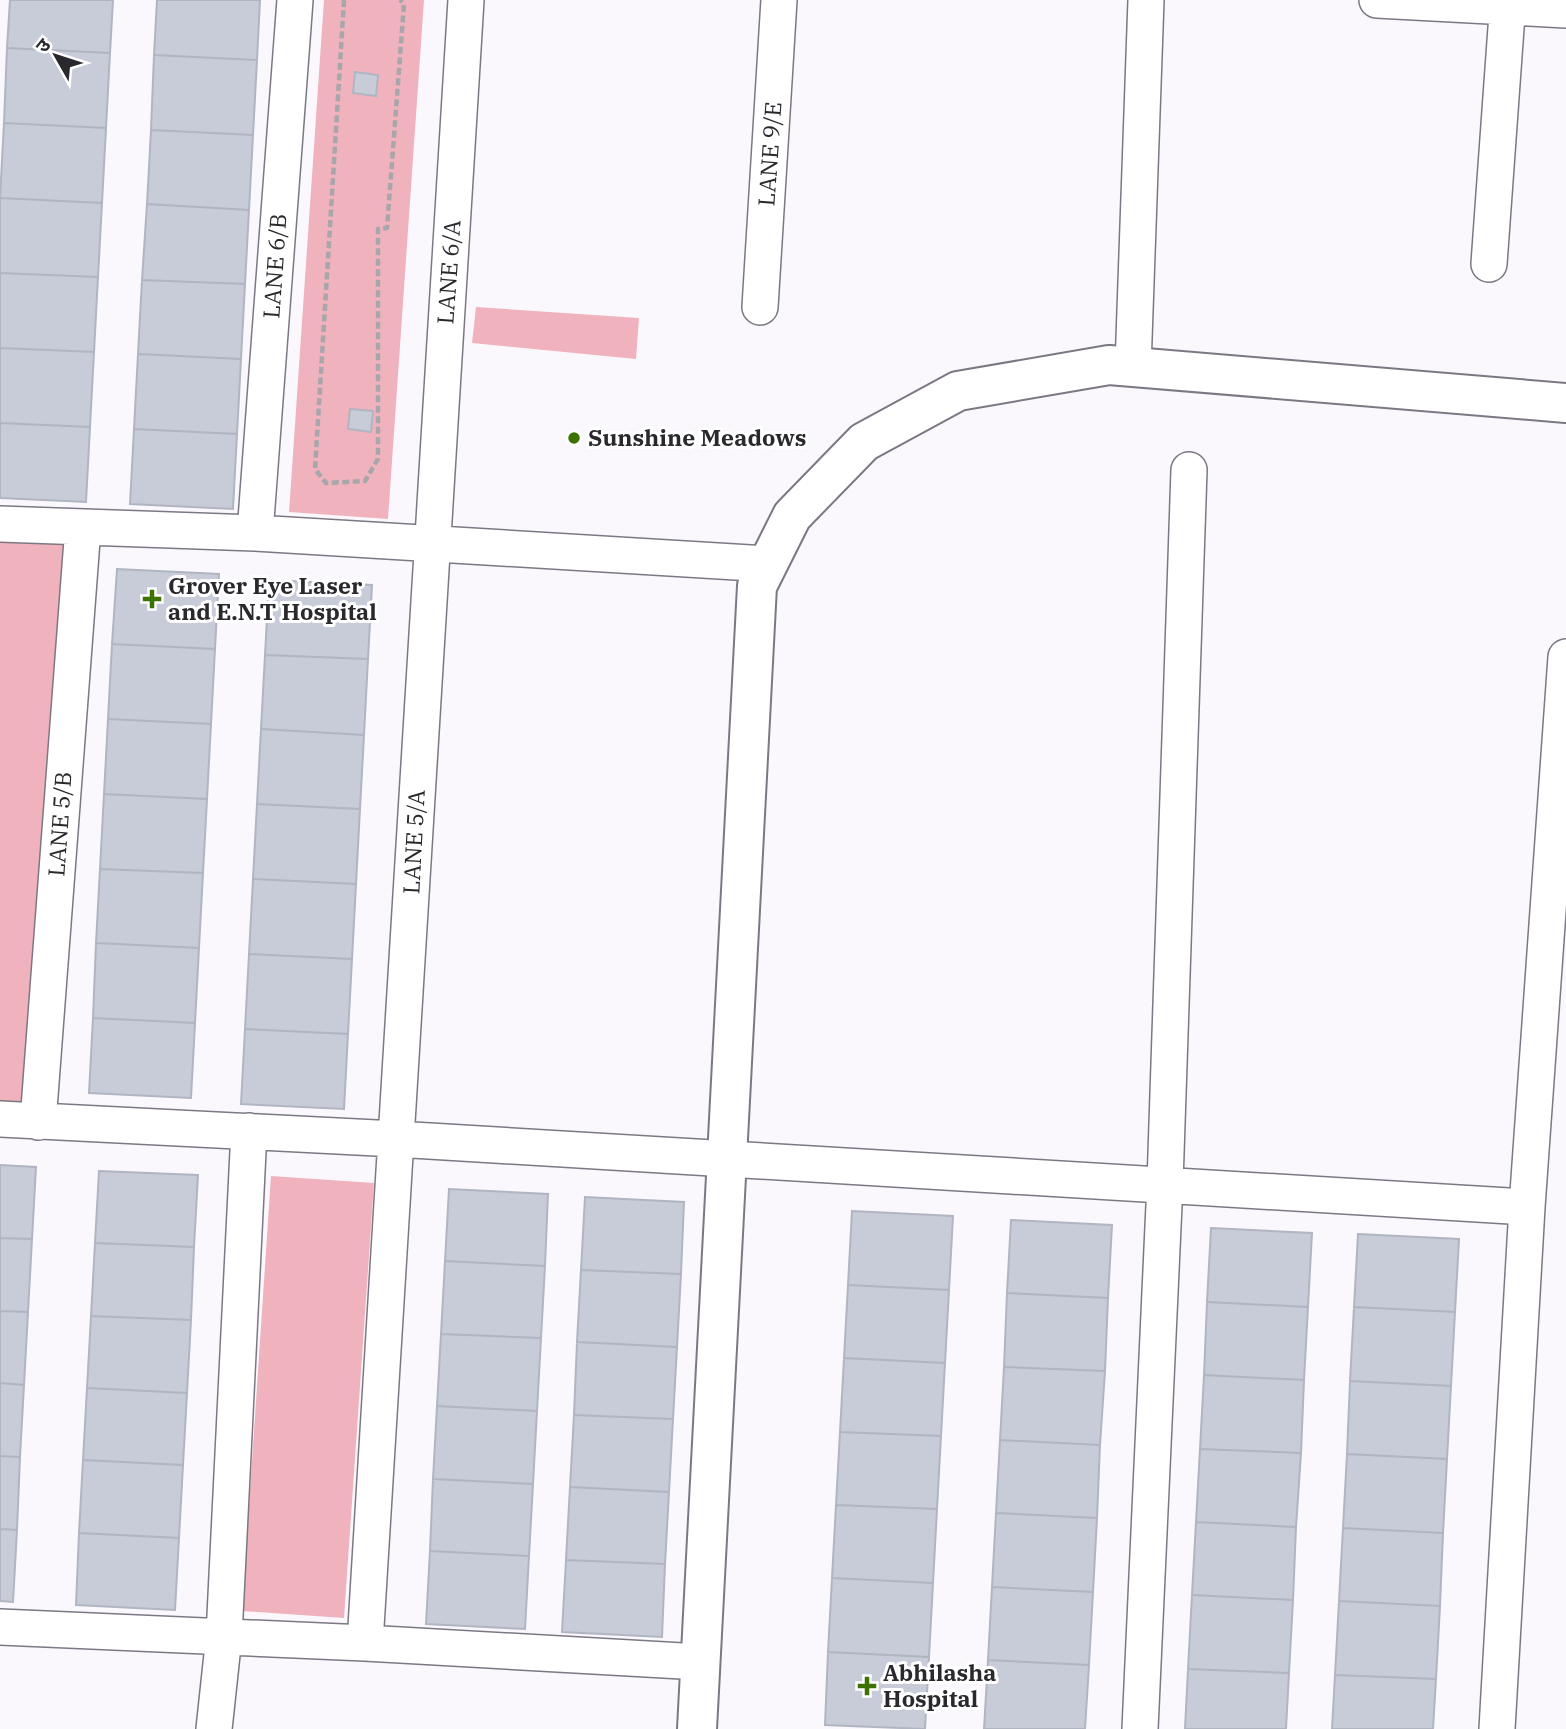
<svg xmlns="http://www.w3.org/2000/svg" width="1566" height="1729" font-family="'IBM Plex Serif','Noto Sans Devanagari',serif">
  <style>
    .green { fill: #f0b3be }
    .building { fill: #c7ccd8; stroke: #b0b5c1; stroke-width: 2 }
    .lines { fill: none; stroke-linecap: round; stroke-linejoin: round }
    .street-casing { stroke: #7b7883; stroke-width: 38 }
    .secondary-casing { stroke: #7b7883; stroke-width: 42 }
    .path { stroke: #a7a6ab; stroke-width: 4.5; stroke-dasharray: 7 3.5; stroke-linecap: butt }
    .street { stroke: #fff; stroke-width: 35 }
    .secondary { stroke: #fff; stroke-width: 38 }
    .poi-dot { fill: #3c7300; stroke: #fff; stroke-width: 2.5 }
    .labels { text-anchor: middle; stroke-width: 6; stroke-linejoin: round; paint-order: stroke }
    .street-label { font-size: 23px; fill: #29282d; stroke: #fff }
    .poi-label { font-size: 23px; font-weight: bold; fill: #29282d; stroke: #fff; text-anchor: start }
  </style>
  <rect width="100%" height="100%" fill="#faf8fd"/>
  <path class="green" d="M 324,0 L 424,0 L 388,519 L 289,512 Z
    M 476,307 L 639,318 L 636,359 L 472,343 Z
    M 0,539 L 64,543 L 28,1103 L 0,1101 Z
    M 271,1176 L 374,1183 L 344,1618 L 242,1611 Z"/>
  <path class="building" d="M 10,0 L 113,0 L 110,53 L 7,48 Z
    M 157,0 L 260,0 L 257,60 L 154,55 Z
    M 7,48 L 110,53 L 106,128 L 4,123 Z
    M 154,55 L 257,60 L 253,135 L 151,130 Z
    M 355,72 L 378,75 L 376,96 L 353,93 Z
    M 4,123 L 106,128 L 102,203 L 0,198 Z
    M 151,130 L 253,135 L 249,210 L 147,204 Z
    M 0,198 L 102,203 L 98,277 L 0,273 Z
    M 147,204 L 249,210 L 245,284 L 142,280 Z
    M 0,273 L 98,277 L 94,352 L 0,348 Z
    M 142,280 L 245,284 L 241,359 L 138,354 Z
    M 0,348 L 94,352 L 90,427 L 0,423 Z
    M 138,354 L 241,359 L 237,434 L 134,429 Z
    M 350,409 L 373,411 L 371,432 L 348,429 Z
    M 0,423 L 90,427 L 86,502 L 0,498 Z
    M 134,429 L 237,434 L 233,509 L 130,504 Z
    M 117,569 L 219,574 L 215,649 L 112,644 Z
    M 269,580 L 372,585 L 368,659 L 265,655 Z
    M 112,644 L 215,649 L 211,724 L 108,719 Z
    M 265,655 L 368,659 L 364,735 L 261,729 Z
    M 108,719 L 211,724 L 207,799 L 104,794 Z
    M 261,729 L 364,735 L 360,809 L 257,804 Z
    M 104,794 L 207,799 L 203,873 L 100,869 Z
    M 257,804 L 360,809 L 356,884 L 253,879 Z
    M 100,869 L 203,873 L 199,948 L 96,943 Z
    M 253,879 L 356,884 L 352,959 L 249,954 Z
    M 96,943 L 199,948 L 195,1023 L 93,1018 Z
    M 249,954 L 352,959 L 348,1034 L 245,1029 Z
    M 93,1018 L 195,1023 L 191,1098 L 89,1093 Z
    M 245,1029 L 348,1034 L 344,1109 L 241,1104 Z
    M 0,1165 L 36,1167 L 32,1239 L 0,1238 Z
    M 99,1171 L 198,1175 L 194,1247 L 95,1243 Z
    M 449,1189 L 548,1194 L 545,1266 L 445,1261 Z
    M 585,1197 L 684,1202 L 681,1274 L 581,1270 Z
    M 852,1211 L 953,1216 L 949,1290 L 848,1285 Z
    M 1011,1220 L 1112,1225 L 1108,1298 L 1007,1293 Z
    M 1211,1228 L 1312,1233 L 1308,1307 L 1207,1302 Z
    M 1358,1234 L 1459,1239 L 1455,1312 L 1354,1307 Z
    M 0,1238 L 32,1239 L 28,1312 L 0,1311 Z
    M 95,1243 L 194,1247 L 191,1320 L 91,1316 Z
    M 445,1261 L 545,1266 L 541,1338 L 441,1334 Z
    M 581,1270 L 681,1274 L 677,1347 L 577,1342 Z
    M 848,1285 L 949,1290 L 945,1363 L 844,1358 Z
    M 1007,1293 L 1108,1298 L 1105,1371 L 1004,1367 Z
    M 1207,1302 L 1308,1307 L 1304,1380 L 1204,1375 Z
    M 1354,1307 L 1455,1312 L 1451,1386 L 1350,1381 Z
    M 0,1311 L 28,1312 L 24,1385 L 0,1383 Z
    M 91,1316 L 191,1320 L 187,1393 L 87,1388 Z
    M 441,1334 L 541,1338 L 537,1411 L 437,1406 Z
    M 577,1342 L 677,1347 L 673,1419 L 574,1415 Z
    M 844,1358 L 945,1363 L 941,1436 L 840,1432 Z
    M 1004,1367 L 1105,1371 L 1100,1445 L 1000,1440 Z
    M 1204,1375 L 1304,1380 L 1301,1453 L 1200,1449 Z
    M 1350,1381 L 1451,1386 L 1447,1459 L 1347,1454 Z
    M 0,1383 L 24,1385 L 20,1457 L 0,1456 Z
    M 87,1388 L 187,1393 L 183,1465 L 83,1460 Z
    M 437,1406 L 537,1411 L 533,1484 L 433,1479 Z
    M 574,1415 L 673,1419 L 669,1492 L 570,1487 Z
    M 840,1432 L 941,1436 L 937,1509 L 836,1505 Z
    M 1000,1440 L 1100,1445 L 1097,1518 L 996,1513 Z
    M 1200,1449 L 1301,1453 L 1296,1527 L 1196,1522 Z
    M 1347,1454 L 1447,1459 L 1443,1533 L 1343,1528 Z
    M 0,1456 L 20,1457 L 17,1530 L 0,1529 Z
    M 83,1460 L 183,1465 L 179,1538 L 79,1533 Z
    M 433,1479 L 533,1484 L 529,1556 L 430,1551 Z
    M 570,1487 L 669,1492 L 665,1564 L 566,1560 Z
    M 836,1505 L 937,1509 L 933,1583 L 832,1578 Z
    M 996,1513 L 1097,1518 L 1093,1592 L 992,1587 Z
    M 1196,1522 L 1296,1527 L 1293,1600 L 1192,1595 Z
    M 1343,1528 L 1443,1533 L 1440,1606 L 1339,1601 Z
    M 0,1529 L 17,1530 L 13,1602 L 0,1601 Z
    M 79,1533 L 179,1538 L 175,1610 L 76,1605 Z
    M 430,1551 L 529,1556 L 525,1629 L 426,1624 Z
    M 566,1560 L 665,1564 L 662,1637 L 562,1632 Z
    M 832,1578 L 933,1583 L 929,1657 L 828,1652 Z
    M 992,1587 L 1093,1592 L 1089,1665 L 988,1660 Z
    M 1192,1595 L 1293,1600 L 1289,1673 L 1188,1669 Z
    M 1339,1601 L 1440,1606 L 1436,1679 L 1335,1675 Z
    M 828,1652 L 929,1657 L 925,1729 L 825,1725 Z
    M 988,1660 L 1089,1665 L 1085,1729 L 984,1729 Z
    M 1188,1669 L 1289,1673 L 1286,1729 L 1185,1729 Z
    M 1335,1675 L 1436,1679 L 1433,1729 L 1332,1729 Z"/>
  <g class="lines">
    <g class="street-casing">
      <path id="street" d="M 1377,0 L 1566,10
        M 1489,264 L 1508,0
        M 760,307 L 779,0
        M 1133,367 L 1146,0
        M 0,524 L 255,533 L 769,564
        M 255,533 L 295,0
        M 0,1119 L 396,1139 L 1527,1207
        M 38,1122 L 83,527
        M 0,1627 L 365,1643 L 700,1662
        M 365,1643 L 466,0
        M 214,1729 L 224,1636 L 249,1131
        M 1140,1729 L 1165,1183 L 1189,470
        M 1497,1729 L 1527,1207 L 1566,657"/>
    </g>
    <g class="secondary-casing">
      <path id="secondary" d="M 697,1729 L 757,586 L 792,516 L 864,442 L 958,391 L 1109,365 L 1566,403"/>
    </g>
    <path class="path" d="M 344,0 L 315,469 L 326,483 L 365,481 L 378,459 L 378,229 L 387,228 L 404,4 L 400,0"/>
    <use href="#street" class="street"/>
    <use href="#secondary" class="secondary"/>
  </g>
  <g class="poi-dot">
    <circle cx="574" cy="438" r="7"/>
    <path d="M148.5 588.5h7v7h7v7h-7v7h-7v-7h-7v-7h7z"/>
    <path d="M863.5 1675.5h7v7h7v7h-7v7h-7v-7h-7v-7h7z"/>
  </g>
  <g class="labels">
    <g class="street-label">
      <text transform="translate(770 154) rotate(-86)" y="8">LANE 9/E</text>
      <text transform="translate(275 266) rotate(-86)" y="8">LANE 6/B</text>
      <text transform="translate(449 272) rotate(-86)" y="8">LANE 6/A</text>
      <text transform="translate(60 824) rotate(-86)" y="8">LANE 5/B</text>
      <text transform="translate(414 842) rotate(-87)" y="8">LANE 5/A</text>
    </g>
    <g class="poi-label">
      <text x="588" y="446">Sunshine Meadows</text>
      <text x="168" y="594">Grover Eye Laser<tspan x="168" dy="26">and E.N.T Hospital</tspan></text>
      <text x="883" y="1681">Abhilasha<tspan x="883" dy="26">Hospital</tspan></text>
    </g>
  </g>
  <g transform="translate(56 56) rotate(309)" stroke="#ffffff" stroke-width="5" paint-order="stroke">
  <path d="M0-5L12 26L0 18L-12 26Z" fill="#29282d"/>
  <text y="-10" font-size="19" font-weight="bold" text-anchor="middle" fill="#29282d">उ</text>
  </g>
</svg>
